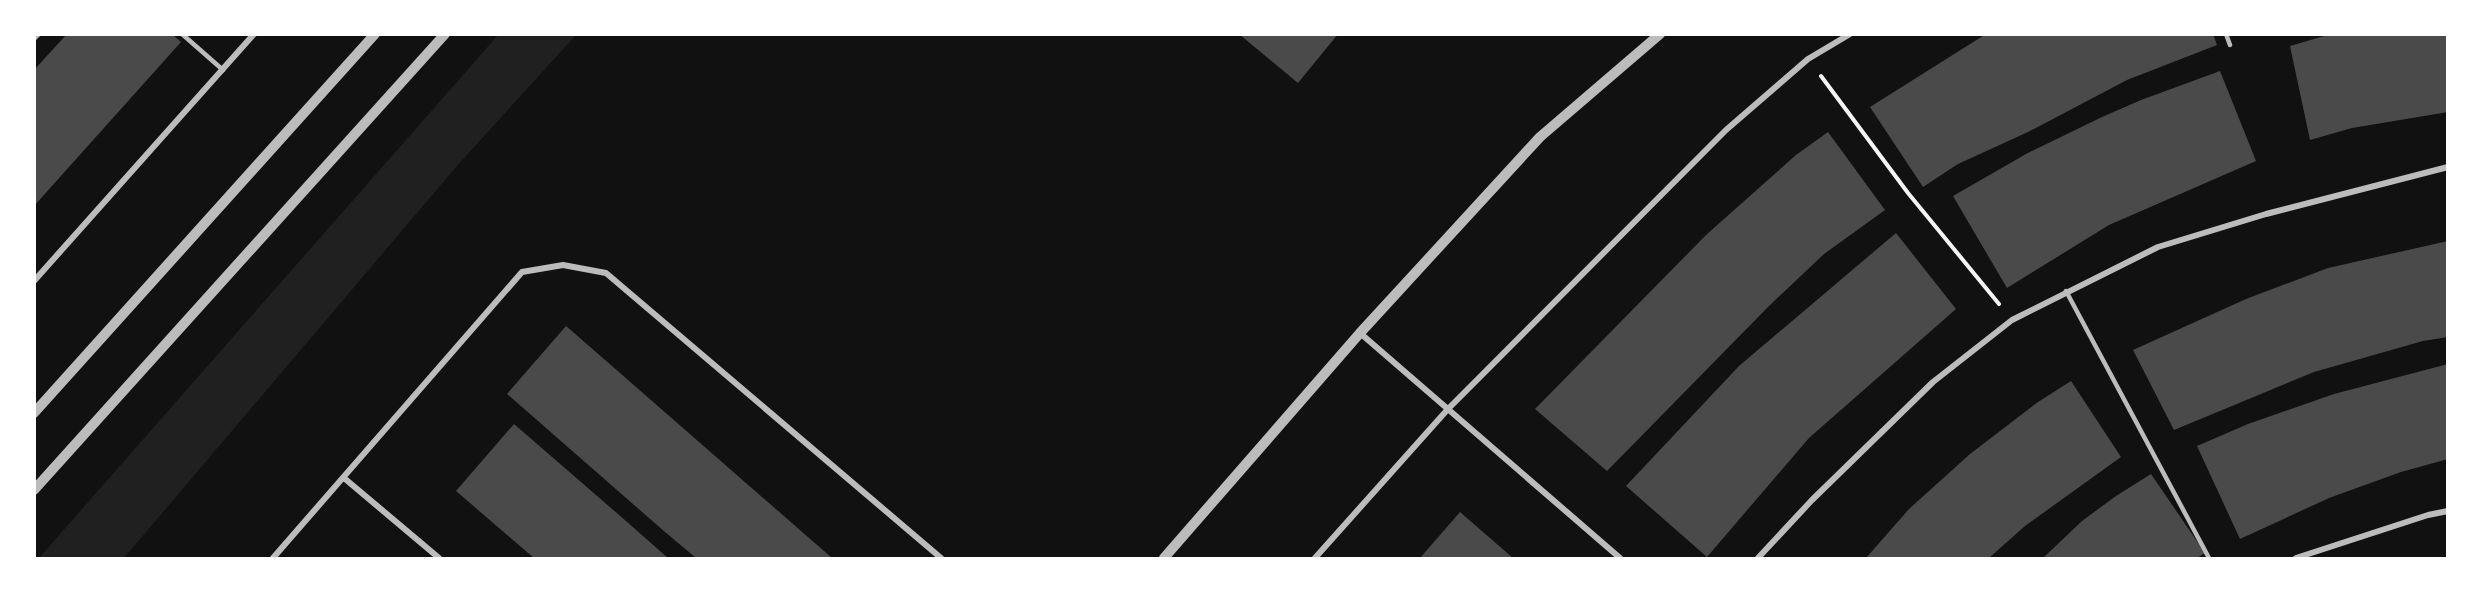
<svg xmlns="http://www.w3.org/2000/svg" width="2482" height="593" font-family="'Times New Roman',serif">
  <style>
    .green { fill: #202020 }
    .building { fill: #4a4a4a }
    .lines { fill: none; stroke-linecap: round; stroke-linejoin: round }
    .path { stroke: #f5f5f5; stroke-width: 4 }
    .service { stroke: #bcbcbc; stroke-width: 4.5 }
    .minor { stroke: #bcbcbc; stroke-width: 6 }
    .tertiary { stroke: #bcbcbc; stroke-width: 10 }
  </style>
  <rect width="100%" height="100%" fill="#111"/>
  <path class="green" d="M 499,34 L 576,35 L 456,167 L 124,558 L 39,558 Z"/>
  <path class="building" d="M 67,34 L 172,34 L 181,42 L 34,206 L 34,70 Z
    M 1239,34 L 1338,34 L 1298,83 Z
    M 1986,34 L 2213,34 L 2217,45 L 2127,80 L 2028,132 L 1958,164 L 1923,187 L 1870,107 Z
    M 2331,34 L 2448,34 L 2448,112 L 2352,128 L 2310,140 L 2290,46 Z
    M 2220,71 L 2256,161 L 2109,225 L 2007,288 L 1953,196 L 2026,154 L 2102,117 L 2141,100 Z
    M 1828,132 L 1885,210 L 1824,254 L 1769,306 L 1607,471 L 1535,409 L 1706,235 L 1796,155 Z
    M 1896,233 L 1956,309 L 1809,438 L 1707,557 L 1626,486 L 1739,366 Z
    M 2448,241 L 2448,337 L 2423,341 L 2314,372 L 2174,430 L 2133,350 L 2246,299 L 2328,268 Z
    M 566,326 L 612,366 L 832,558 L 696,558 L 665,532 L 507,394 Z
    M 2448,364 L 2448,459 L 2401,472 L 2329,498 L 2240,539 L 2197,446 L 2248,424 L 2334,394 Z
    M 2071,381 L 2121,457 L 2025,526 L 1989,558 L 1866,558 L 1909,509 L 1970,454 L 2038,402 Z
    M 514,424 L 626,521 L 668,558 L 534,558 L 456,491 Z
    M 2151,474 L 2205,553 L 2197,558 L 2043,558 L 2082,521 L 2116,496 Z
    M 1460,512 L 1513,558 L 1420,558 Z"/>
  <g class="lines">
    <path class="path" d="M 1821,76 L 1908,193 L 1999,304"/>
    <path class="service" d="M 182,34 L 223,70
      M 2226,34 L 2230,45
      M 34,39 L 39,34
      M 2066,291 L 2209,558"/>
    <path class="minor" d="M 34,281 L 254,34
      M 1360,333 L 1620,558
      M 344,478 L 439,558
      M 273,558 L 522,272 L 563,265 L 606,273 L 941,558
      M 1315,558 L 1448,409 L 1726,130 L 1808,59 L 1850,34
      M 1758,558 L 1812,500 L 1933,382 L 2012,320 L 2158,247 L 2266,214 L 2448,167
      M 2296,558 L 2428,515 L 2448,511"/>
    <path class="tertiary" d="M 34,413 L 375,34
      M 34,490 L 445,34
      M 1164,558 L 1360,333 L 1540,137 L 1660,34"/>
  </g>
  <rect width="2482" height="593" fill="none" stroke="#ffffff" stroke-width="72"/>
</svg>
